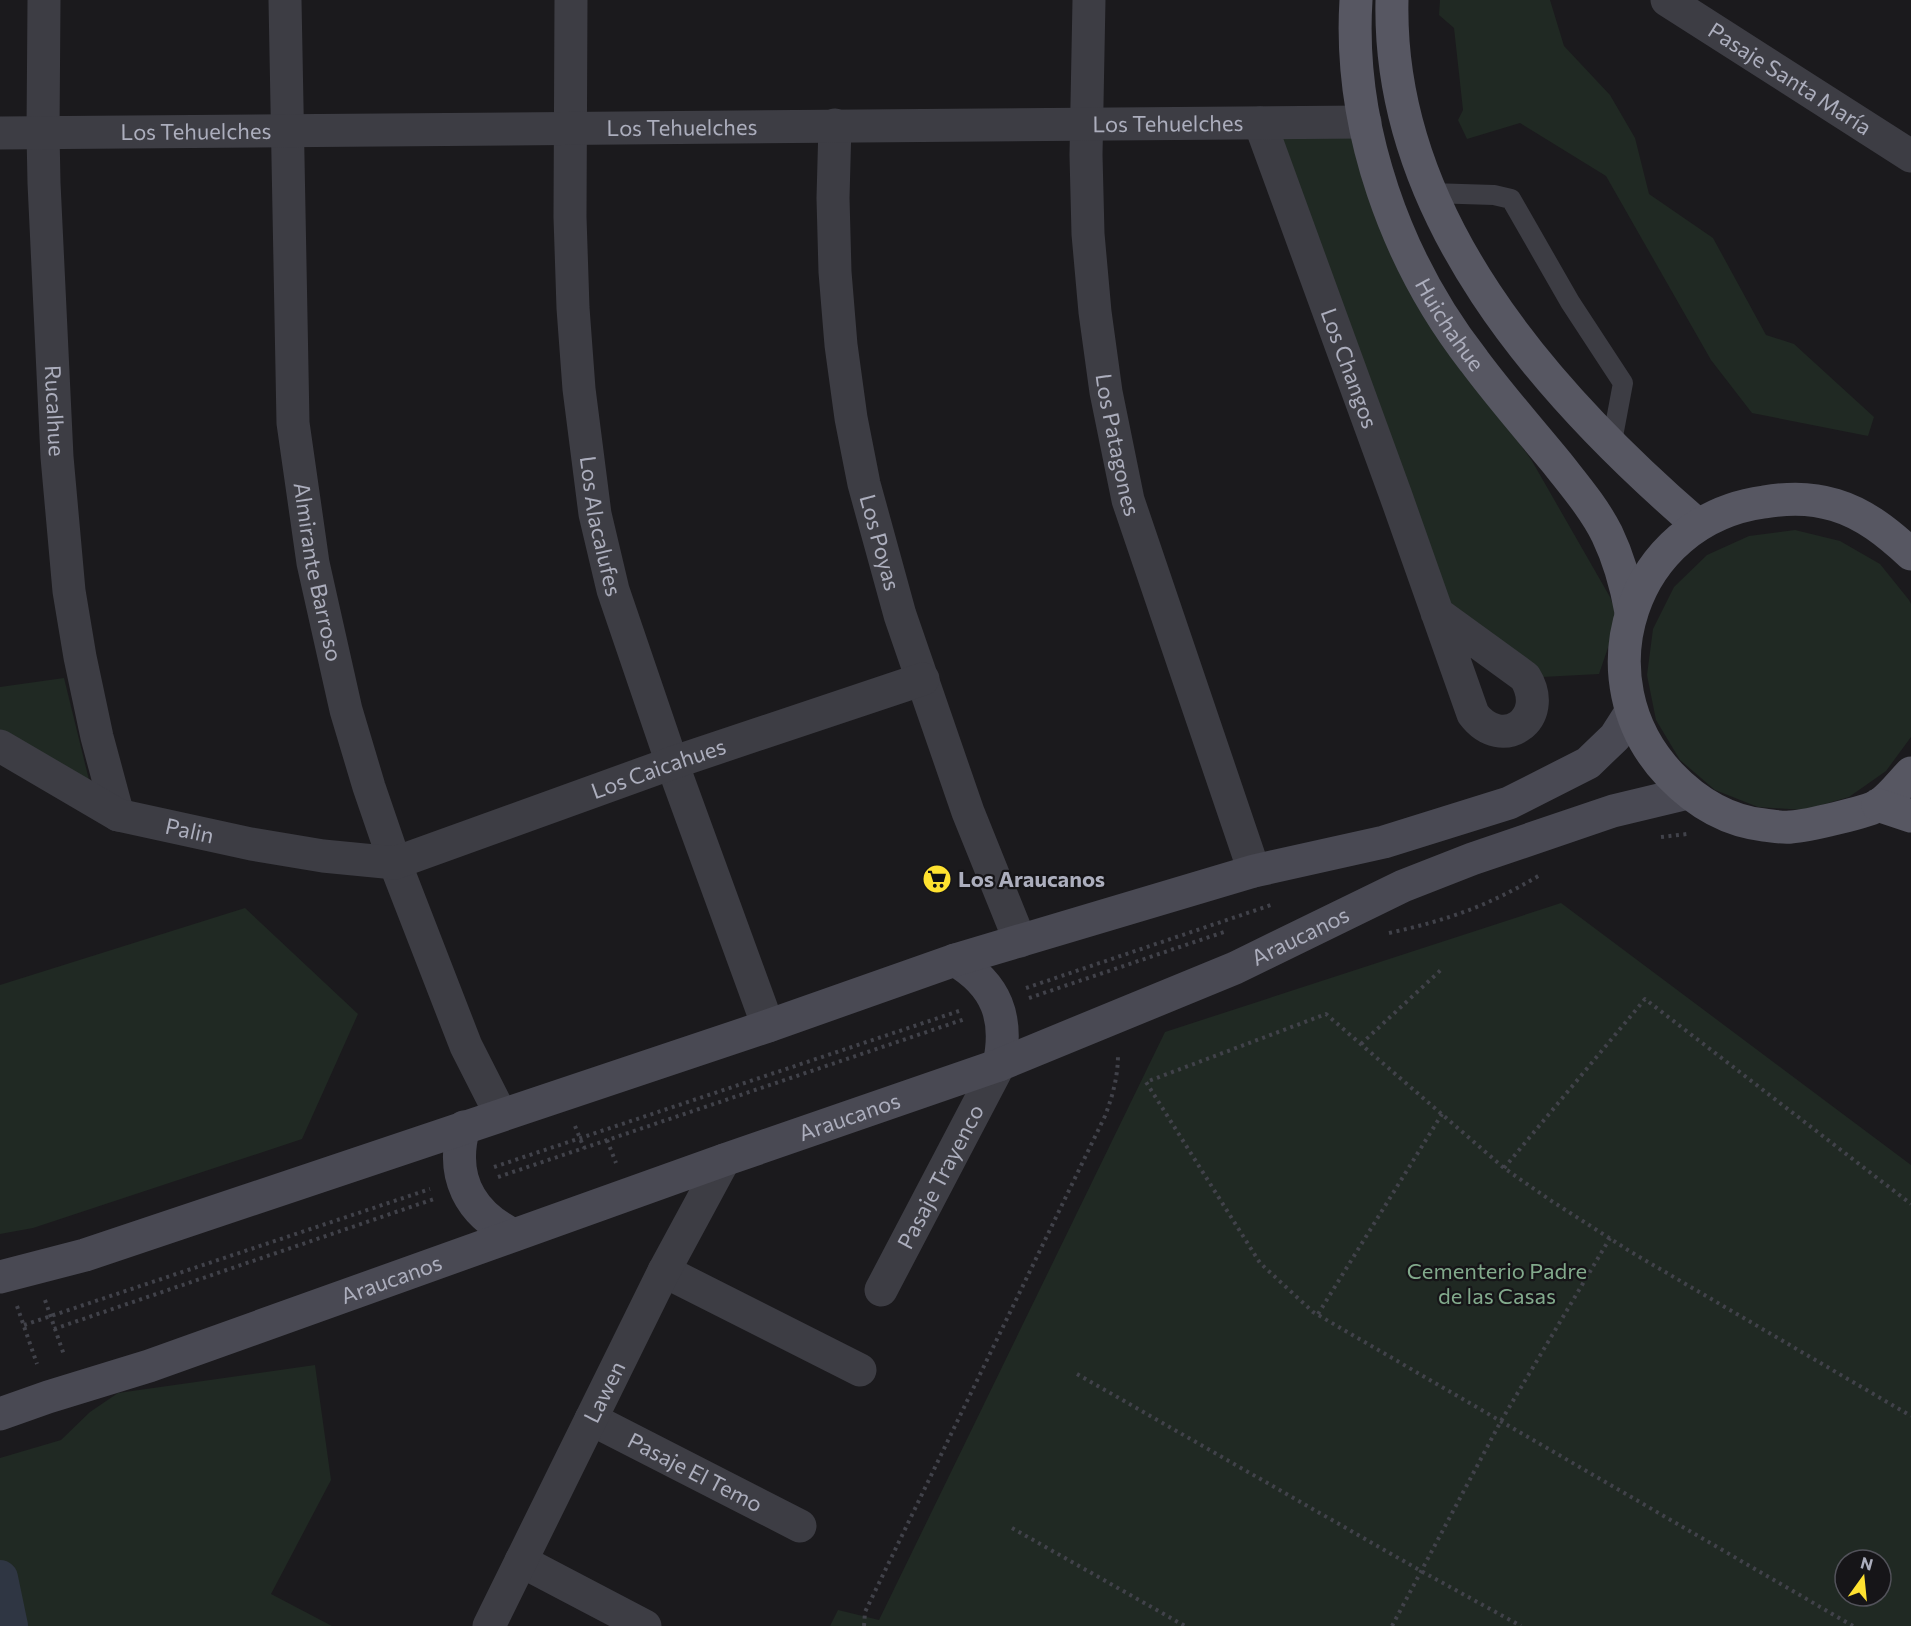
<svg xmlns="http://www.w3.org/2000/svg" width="1911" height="1626" font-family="Commissioner,sans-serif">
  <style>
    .green { fill: #202923; fill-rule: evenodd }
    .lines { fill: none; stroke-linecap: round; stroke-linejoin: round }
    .canal { stroke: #2f3643; stroke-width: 36 }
    .path { stroke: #41424a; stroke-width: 4; stroke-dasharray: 3 4.5; stroke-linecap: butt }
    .lane { stroke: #3d3d44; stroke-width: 20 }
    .street { stroke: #3d3d44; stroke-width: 33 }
    .secondary { stroke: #494953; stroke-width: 33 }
    .primary { stroke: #575762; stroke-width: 33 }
    .labels { text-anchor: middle; stroke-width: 4.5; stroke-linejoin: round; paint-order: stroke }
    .street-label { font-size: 22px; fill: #acaebd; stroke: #161518 }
    .poi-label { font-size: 22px; font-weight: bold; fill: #acaebd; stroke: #161518; text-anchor: start }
    .park-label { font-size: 22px; fill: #82aa8c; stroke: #161518 }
  </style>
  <rect width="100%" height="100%" fill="#1b1a1d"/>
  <path class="green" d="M 1440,0 L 1550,0 L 1564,46 L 1610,95 L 1635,138 L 1649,194 L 1713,238 L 1766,335 L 1794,344 L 1874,417 L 1868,436 L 1752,413 L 1711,360 L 1606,176 L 1520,123 L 1467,139 L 1458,120 L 1463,110 L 1454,28 L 1439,15 Z
    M 1273,132 L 1357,135 L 1440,330 L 1532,461 L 1610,597 L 1618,618 L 1599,674 L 1542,677 L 1440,598 Z
    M 1795,530 L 1840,541 L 1880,564 L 1909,600 L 1911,604 L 1911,737 L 1886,771 L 1849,797 L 1804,810 L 1758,807 L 1715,790 L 1680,760 L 1656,720 L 1647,675 L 1653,629 L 1674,587 L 1707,555 L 1749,536 Z
    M 64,678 L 90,784 L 0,732 L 0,687 Z
    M 1561,903 L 1911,1165 L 1911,1626 L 830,1626 L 838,1610 L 879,1620 L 1165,1032 ZM 1845,1560 L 1881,1560 L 1881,1596 L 1845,1596 Z
    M 245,908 L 358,1014 L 302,1139 L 33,1228 L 0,1234 L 0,985 Z
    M 315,1365 L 331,1480 L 271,1594 L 332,1626 L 0,1626 L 0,1458 L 61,1440 L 90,1412 L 118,1393 Z"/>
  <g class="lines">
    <path class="canal" d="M 0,1578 L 10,1626"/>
    <path class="path" d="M 1661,837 L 1687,834
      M 1389,933 C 1448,920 1488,906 1540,875
      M 1026,988 L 1271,905
      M 1029,998 L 1224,932
      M 1361,1044 L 1443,968
      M 575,1126 L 584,1148
      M 607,1140 L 616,1163
      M 494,1167 L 962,1010
      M 1504,1168 L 1645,999 L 1911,1204
      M 498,1177 L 965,1019
      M 45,1300 L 64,1355
      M 17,1306 L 37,1364
      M 1318,1314 L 1442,1114
      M 24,1325 L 430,1189
      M 54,1329 L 434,1199
      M 1077,1374 L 1421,1571 L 1521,1626
      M 1012,1528 L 1185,1626
      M 864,1626 L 865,1612 L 1105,1116 C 1113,1095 1118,1076 1118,1054
      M 1392,1626 L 1501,1421 L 1610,1238
      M 1853,1626 L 1313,1312 L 1260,1263 L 1146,1082 L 1326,1014 L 1504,1168 L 1550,1200 L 1631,1252 L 1911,1416"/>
    <path class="lane" d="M 1430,193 L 1494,195 L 1511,199 L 1570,302 L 1623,383 L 1611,447"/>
    <g class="street">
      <path id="s1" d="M 44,0 L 43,133 L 44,183 L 57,457 L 69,591 L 80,657 L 97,737 L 118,815"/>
      <path id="s2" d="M 285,0 L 293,423 L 313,563 L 346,710 L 369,787 L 395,863 L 466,1046 L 501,1115"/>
      <path id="s3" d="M 571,0 L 570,217 L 573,308 L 579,389 L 595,514 L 613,590 L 672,763 L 768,1026"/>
      <path id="s4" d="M 1089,0 L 1086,155 L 1088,234 L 1095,312 L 1106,392 L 1128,500 L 1254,871"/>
      <path id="s5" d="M 1667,0 L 1911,156"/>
      <path id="s6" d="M 1260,123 L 1396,496 L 1473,714 C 1502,753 1551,719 1525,677 L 1437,613"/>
      <path id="s7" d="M 835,125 L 833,198 L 835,272 L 841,345 L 851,418 L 864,484 L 900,615 L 968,812 L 1020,941"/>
      <path id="s8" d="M 0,133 L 1365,122"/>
      <path id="s9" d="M 0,746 L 118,815 L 251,844 L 323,856 L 395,863 L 672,763 L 923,679"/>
      <path d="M 664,1271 L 860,1370"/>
      <path id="s10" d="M 881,1290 L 999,1065"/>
      <path id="s11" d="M 591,1419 L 800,1526"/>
      <path d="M 521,1561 L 645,1626"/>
      <path id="s12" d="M 489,1626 L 664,1271 L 724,1160"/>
    </g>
    <g class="secondary">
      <path d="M 955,960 C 997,985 1009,1018 999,1065"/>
      <path d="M 464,1127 C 450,1176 469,1213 514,1235"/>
      <path d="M 0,1277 L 85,1255 L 768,1026 L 955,960 L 1254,871 L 1384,842 L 1509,803 L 1588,763 L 1615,737 L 1631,712"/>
      <path id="s13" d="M 0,1414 L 48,1397 L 149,1366 L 724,1160 L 999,1065 L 1235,968 L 1403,886 L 1472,859 L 1613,811 L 1688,793"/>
    </g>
    <g class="primary">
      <path id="s14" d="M 1356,0 C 1348,127 1396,261 1474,361 C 1500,396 1529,429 1557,463 C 1575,486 1594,508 1607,534 C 1619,559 1626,584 1631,612"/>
      <path d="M 1392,0 C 1387,215 1545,393 1698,525"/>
      <path d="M 1911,554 C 1888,533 1865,514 1835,505 C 1813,498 1787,498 1764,502 C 1631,520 1579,679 1670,775 C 1695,801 1727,821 1764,825 C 1773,826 1782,828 1791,827 C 1806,826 1868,812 1879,805 C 1891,797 1901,783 1911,773"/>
      <path d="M 1878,805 L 1911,816"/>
    </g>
  </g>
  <defs>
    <g id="supermarket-disc" transform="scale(1.5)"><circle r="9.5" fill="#ffe230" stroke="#161518"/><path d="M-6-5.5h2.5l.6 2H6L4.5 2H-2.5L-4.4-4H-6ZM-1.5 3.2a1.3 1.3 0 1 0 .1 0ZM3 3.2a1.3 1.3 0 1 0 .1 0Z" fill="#111"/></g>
  </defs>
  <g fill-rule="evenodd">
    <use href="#supermarket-disc" x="937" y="879"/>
  </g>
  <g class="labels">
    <g class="street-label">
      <text dy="8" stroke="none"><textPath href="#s5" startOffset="146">Pasaje Santa María</textPath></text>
      <text dy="8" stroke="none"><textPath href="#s8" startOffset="1168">Los Tehuelches</textPath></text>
      <text dy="8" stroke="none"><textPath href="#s8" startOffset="682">Los Tehuelches</textPath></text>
      <text dy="8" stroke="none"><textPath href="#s8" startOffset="196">Los Tehuelches</textPath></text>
      <text dy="8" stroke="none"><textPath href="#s14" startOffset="344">Huichahue</textPath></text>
      <text dy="8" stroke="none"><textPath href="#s6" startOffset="261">Los Changos</textPath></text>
      <text dy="8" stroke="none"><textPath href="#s1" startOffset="411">Rucalhue</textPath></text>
      <text dy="8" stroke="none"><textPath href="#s4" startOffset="447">Los Patagones</textPath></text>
      <text dy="8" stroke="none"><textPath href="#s3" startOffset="528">Los Alacalufes</textPath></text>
      <text dy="8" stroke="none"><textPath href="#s7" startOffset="422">Los Poyas</textPath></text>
      <text dy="8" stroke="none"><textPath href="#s2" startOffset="574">Almirante Barroso</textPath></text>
      <text dy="8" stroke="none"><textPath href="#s9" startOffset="698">Los Caicahues</textPath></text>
      <text dy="8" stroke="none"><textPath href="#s9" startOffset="210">Palin</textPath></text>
      <text dy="8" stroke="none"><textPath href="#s13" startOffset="1386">Araucanos</textPath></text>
      <text dy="8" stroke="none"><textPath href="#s13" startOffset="900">Araucanos</textPath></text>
      <text dy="8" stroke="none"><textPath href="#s10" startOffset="128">Pasaje Trayenco</textPath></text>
      <text dy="8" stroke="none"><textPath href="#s13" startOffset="414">Araucanos</textPath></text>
      <text dy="8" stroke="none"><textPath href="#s12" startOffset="261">Lawen</textPath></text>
      <text dy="8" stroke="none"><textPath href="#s11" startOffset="117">Pasaje El Temo</textPath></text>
    </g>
    <g class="poi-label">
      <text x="958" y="887">Los Araucanos</text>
    </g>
    <g class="park-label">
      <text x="1497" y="1279">Cementerio Padre<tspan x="1497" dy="25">de las Casas</tspan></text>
    </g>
  </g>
  <g transform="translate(1863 1578) rotate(15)"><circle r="28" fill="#161518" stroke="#52525a" stroke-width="1.5"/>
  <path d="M0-4.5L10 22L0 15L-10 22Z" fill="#ffe230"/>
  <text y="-9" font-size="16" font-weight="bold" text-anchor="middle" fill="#acaebd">N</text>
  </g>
</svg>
